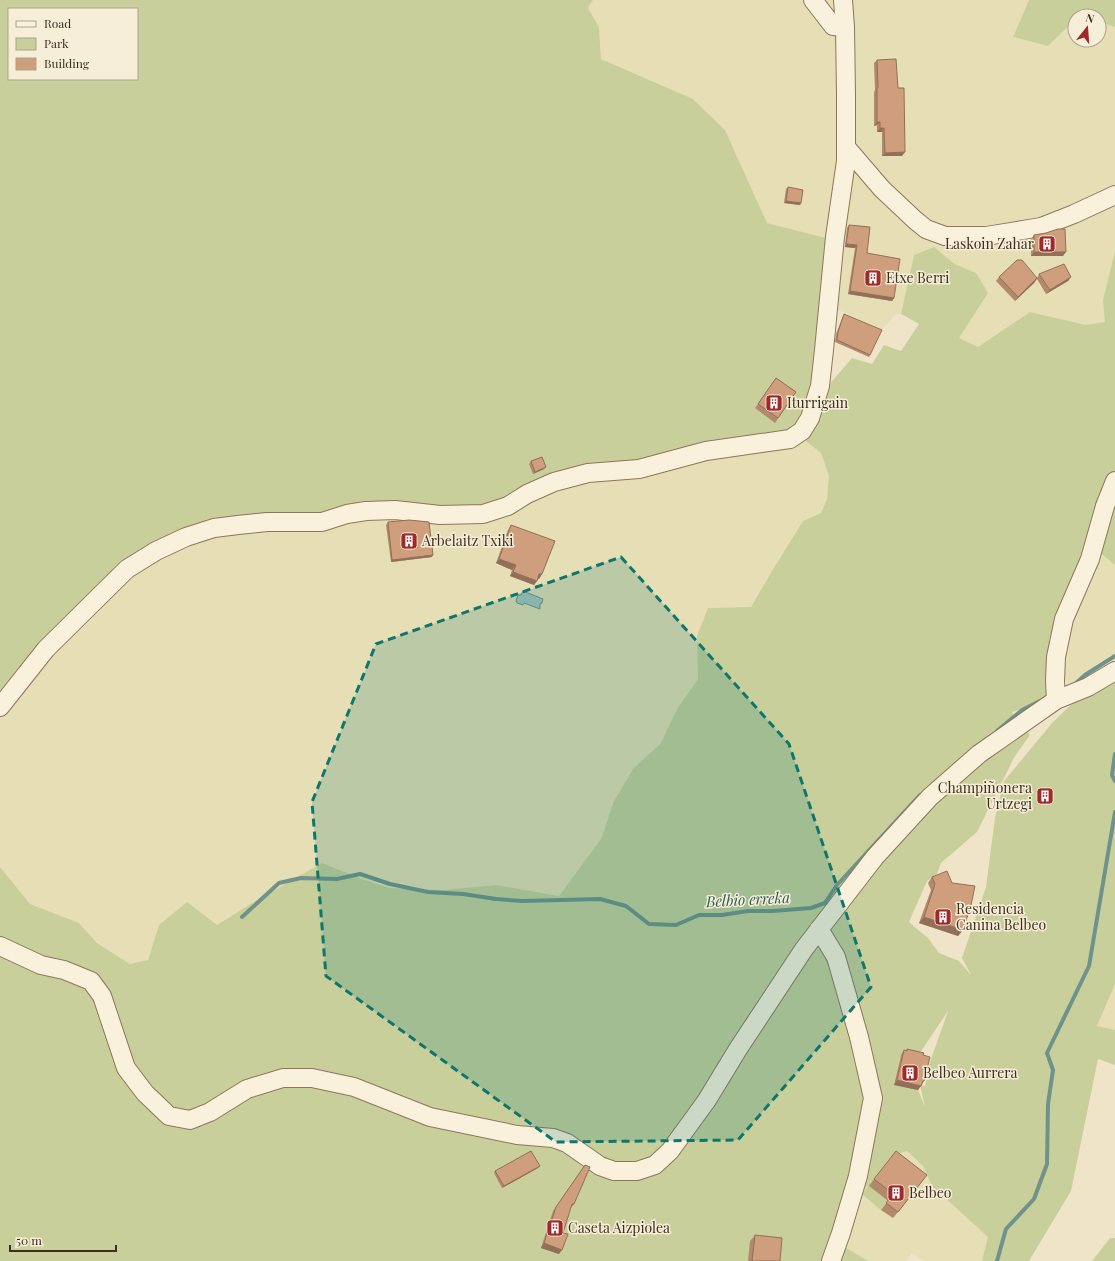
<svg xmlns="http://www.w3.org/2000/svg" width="1115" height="1261" font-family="'Playfair Display',serif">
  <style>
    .farmland { fill: #e6deb5 }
    .green { fill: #c9cf9b; fill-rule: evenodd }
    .water { fill: #a9c4bc; stroke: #6f938a }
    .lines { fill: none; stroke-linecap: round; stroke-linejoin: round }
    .stream { stroke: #6f938a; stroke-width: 4 }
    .minor-casing { stroke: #8d765c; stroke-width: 20 }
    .minor { stroke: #faf1dc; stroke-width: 18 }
    .wall { fill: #b2896c }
    .shaded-wall { fill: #916f58 }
    .building { fill: #cf9f7d; stroke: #916f58 }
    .marked { fill: #0f766e; fill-opacity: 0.2; stroke: #0f766e; stroke-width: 3; stroke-dasharray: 8 5; stroke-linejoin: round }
    .labels { text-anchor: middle; stroke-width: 3; stroke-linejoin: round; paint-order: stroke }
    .poi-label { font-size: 14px; fill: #3d2e20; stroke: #f7eed8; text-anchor: start }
    .water-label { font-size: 15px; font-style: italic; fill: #2f5d5a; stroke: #f7eed8 }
  </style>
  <rect width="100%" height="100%" fill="#f0e4c8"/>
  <path class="farmland" d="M 593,0 L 834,0 L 846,161 L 830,239 L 767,223 L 725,130 L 693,99 L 601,59 L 599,27 L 588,8 Z
    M 843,0 L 1029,0 L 1013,37 L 1048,46 L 1075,20 L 1075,40 L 1099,40 L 1099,22 L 1115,27 L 1115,188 L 1041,222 L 945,229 L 928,223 L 852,146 Z
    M 852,164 L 956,240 L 1115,199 L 1115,251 L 1103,300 L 1106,322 L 1086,325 L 1030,312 L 978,347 L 959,338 L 976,273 L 955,264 L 934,247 L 914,255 L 901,314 L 896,314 L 882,330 L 841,311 L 834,310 Z
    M 806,441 L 821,453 L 829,476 L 827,499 L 821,513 L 803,521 L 772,571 L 751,607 L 697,636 L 698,679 L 677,709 L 661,743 L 633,769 L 614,801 L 601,839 L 559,896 L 496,885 L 442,890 L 390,888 L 362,879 L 322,864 L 252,903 L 216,925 L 159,925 L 148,960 L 130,964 L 97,943 L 79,923 L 30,904 L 0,867 L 0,710 L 127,569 L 186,537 L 554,482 L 723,452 Z
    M 1093,547 L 1115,565 L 1115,666 L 1082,685 L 1068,684 L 1060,673 L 1064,619 Z
    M 1115,984 L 1115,1030 L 1097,1026 Z
    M 907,1151 L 923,1166 L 932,1186 L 988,1237 L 982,1261 L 924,1261 L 912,1253 L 906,1261 L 868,1261 L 840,1244 L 844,1191 L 894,1154 Z"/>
  <path class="green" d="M 0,0 L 593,0 L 588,8 L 599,27 L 601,59 L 693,99 L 725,130 L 767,223 L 830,239 L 813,392 L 804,412 L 793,429 L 554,482 L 508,506 L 238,525 L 127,569 L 0,710 ZM 9,9 L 137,9 L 137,79 L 9,79 Z
    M 1029,0 L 1115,0 L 1115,27 L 1099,22 L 1099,16 L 1075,16 L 1075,20 L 1048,46 L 1013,37 Z
    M 934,247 L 955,264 L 976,273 L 988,293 L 959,338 L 978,347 L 1030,312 L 1086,325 L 1105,322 L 1103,300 L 1115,251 L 1115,565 L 1093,547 L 1050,675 L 1045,702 L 1012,712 L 1030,735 L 1015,756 L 977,832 L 941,863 L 937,874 L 927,881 L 909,922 L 928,938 L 939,953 L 959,961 L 971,975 L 962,958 L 986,887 L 995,818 L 1004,781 L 1053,722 L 1078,698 L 1115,676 L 1115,984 L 1097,1026 L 1115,1030 L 1115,1065 L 1098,1059 L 1071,1191 L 1029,1261 L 982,1261 L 988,1237 L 932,1186 L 923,1166 L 907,1151 L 894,1155 L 869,1186 L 888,1201 L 881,1210 L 862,1194 L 868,1186 L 844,1191 L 840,1244 L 868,1261 L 0,1261 L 0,951 L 88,977 L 0,940 L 0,867 L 30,904 L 79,923 L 97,943 L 130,964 L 148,960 L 159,925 L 187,902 L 217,925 L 252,903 L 322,863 L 362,879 L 390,888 L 442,890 L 496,885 L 559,896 L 601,839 L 614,801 L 633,769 L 661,743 L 677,709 L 698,679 L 697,636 L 708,608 L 751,607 L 772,571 L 803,521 L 821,513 L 827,499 L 829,476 L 821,453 L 806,441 L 808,429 L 822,393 L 852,358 L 872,364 L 884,345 L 901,351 L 919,324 L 901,314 L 914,255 ZM 948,1011 L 930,1062 L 925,1086 L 920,1085 L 925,1107 L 918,1090 L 894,1085 L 900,1057 L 913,1056 L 920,1053 Z
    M 1110,1238 L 1115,1238 L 1115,1261 L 1092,1261 Z"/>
  <path class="water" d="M 523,591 L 543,599 L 542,603 L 540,604 L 540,609 L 524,603 L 523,605 L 517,603 L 516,601 L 518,595 L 521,595 Z"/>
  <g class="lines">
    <path class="stream" d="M 1075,684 L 1085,675 L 1115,656
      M 997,731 L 1022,710 L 1040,701
      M 1115,754 L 1112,775 L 1115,781
      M 242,917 L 279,883 L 301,878 L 337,879 L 360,874 L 390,884 L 428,892 L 463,894 L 496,899 L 522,901 L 600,899 L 626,906 L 649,924 L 676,925 L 699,915 L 722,915 L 748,911 L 773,911 L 811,908 L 825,903 L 837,885 L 920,795
      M 997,1261 L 1006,1229 L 1034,1199 L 1047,1164 L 1048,1104 L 1053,1070 L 1047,1053 L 1089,966 L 1115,812"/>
    <g class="minor-casing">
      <path id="minor" d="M 813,0 L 833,26 L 845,27
        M 846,147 L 882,189 L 915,220 L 926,229 L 945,236 L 986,236 L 1041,227 L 1074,214 L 1115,195
        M 1056,700 L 1055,681 L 1056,657 L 1064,619 L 1090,559 L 1105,506 L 1115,481
        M 0,707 L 46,649 L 127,569 L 156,551 L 186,537 L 214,528 L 238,525 L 267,522 L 322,522 L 347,514 L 366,511 L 395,510 L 440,515 L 483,514 L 508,506 L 527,494 L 554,482 L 588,473 L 639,469 L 706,451 L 790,439 L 802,431 L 810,418 L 820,386 L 824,350 L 835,237 L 846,161 L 846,94 L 845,27 L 843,0
        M 819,929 L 836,957 L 859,1037 L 873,1098 L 858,1176 L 841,1233 L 831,1261
        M 0,946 L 41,965 L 64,970 L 91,981 L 102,996 L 126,1068 L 145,1093 L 169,1116 L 190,1120 L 210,1112 L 247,1089 L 283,1078 L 312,1078 L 354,1087 L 430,1117 L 517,1135 L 553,1138 L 567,1143 L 600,1166 L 614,1171 L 637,1171 L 655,1165 L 670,1151 L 707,1100 L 738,1049 L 804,949 L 875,857 L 930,797 L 979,754 L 1056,700 L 1088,687 L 1115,671"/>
    </g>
    <use href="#minor" class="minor"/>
  </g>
  <path class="wall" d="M 877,60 L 902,156 L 882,156 L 882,132 L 877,132 L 877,125 L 874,126 L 874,92 L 875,90 L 874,63 Z
    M 788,187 L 801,203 L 800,205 L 784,203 L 786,189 Z
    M 849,225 L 867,253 L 894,298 L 892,301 L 848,294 L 855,248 L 845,247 L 847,228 Z
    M 1034,235 L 1063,256 L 1031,256 L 1031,239 Z
    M 1039,274 L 1071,277 L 1068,281 L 1046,294 L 1037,279 L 1034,283 L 1015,301 L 996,281 L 999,277 L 1037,278 Z
    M 844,314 L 870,355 L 869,357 L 835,342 L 836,334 L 843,316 Z
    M 776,378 L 796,392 L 775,423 L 755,408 Z
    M 531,461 L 544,469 L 533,474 L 529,464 Z
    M 388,522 L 432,557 L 391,562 L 386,525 Z
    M 511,525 L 542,574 L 539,579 L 538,578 L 534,585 L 510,576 L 512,570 L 496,563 L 508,530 Z
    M 932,877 L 963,930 L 958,936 L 919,923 L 931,890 L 928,883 Z
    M 907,1049 L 923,1055 L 924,1081 L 918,1090 L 894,1085 L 901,1055 L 904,1050 L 906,1051 Z
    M 585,1165 L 574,1204 L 571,1208 L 563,1233 L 559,1254 L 541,1248 L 553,1211 Z
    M 538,1168 L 502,1188 L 494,1173 L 495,1171 Z
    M 874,1179 L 922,1181 L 893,1218 L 881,1210 L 888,1201 L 869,1186 Z
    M 755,1235 L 780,1261 L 748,1261 L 750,1241 Z"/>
  <path class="shaded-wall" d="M 877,122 L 880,122 L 877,125 L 874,126 Z
    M 880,128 L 884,128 L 882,132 L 877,132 Z
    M 905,152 L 902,156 L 882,156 L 885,153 Z
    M 786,201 L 801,203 L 800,205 L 784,203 Z
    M 846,244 L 857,245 L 855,248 L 845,247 Z
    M 1034,252 L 1066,252 L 1063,256 L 1031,256 Z
    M 1071,277 L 1068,281 L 1046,294 L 1050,290 Z
    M 1037,278 L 1034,283 L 1015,301 L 1018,297 Z
    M 850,291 L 894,298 L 892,301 L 848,294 Z
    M 546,467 L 544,469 L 533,474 L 535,472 Z
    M 433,555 L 432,557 L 391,562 L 392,560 Z
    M 499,559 L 516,565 L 512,570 L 496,563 Z
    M 513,572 L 537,581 L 534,585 L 510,576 Z
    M 539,574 L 542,574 L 539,579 L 536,578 Z
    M 924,917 L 963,930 L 958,936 L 919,923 Z
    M 897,1080 L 921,1086 L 918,1090 L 894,1085 Z
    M 540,1166 L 538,1168 L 502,1188 L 504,1186 Z
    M 927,1175 L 922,1181 L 893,1218 L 898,1212 Z
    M 544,1243 L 562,1250 L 559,1254 L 541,1248 Z"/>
  <path class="building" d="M 896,59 L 898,88 L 904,88 L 905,152 L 885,153 L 884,128 L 880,128 L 880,122 L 877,122 L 877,88 L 878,88 L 877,60 Z
    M 788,187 L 803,190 L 801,203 L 786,201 Z
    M 849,225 L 870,227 L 867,253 L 900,259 L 894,298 L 850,291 L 857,245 L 846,244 Z
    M 1058,229 L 1065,229 L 1066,252 L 1034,252 L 1034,235 L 1046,233 Z
    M 1017,260 L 1022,260 L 1037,278 L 1018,297 L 999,277 Z
    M 1064,264 L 1071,277 L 1050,290 L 1039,274 Z
    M 844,314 L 882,330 L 870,355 L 837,340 L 838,332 Z
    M 776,378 L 796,392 L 778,418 L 758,404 Z
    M 542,457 L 546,467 L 535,472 L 531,461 Z
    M 409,520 L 429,522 L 433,555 L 392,560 L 388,522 Z
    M 511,525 L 555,541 L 542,574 L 539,574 L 537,581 L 513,572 L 516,565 L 499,559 Z
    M 947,871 L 952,883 L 975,886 L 971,905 L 963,930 L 924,917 L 935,884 L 932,877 Z
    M 907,1049 L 924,1053 L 923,1055 L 930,1057 L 924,1081 L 923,1081 L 921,1086 L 897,1080 L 904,1050 L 907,1051 Z
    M 531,1151 L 540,1166 L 504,1186 L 495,1171 Z
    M 896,1151 L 927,1175 L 898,1212 L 886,1203 L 893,1194 L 874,1179 Z
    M 585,1165 L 590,1167 L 574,1204 L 572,1204 L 563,1233 L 568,1234 L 562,1250 L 544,1243 L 556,1207 Z
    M 755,1235 L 782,1238 L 780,1261 L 752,1261 Z"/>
  <path class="marked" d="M 621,557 L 789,744 L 871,987 L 738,1140 L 556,1142 L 326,976 L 312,802 L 376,644 Z"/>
  <defs>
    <g id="building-square" transform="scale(0.9)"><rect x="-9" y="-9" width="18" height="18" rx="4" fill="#9e2a2b" stroke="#f7eed8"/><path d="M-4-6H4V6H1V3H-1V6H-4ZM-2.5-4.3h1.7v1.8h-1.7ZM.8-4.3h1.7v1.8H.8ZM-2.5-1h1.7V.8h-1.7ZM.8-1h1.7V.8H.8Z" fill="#fff"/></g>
  </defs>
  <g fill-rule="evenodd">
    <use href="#building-square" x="1047" y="244"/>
    <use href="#building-square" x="873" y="278"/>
    <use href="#building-square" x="774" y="403"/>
    <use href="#building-square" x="409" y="541"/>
    <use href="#building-square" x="1045" y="796"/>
    <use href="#building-square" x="943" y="917"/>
    <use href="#building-square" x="910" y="1073"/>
    <use href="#building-square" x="896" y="1193"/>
    <use href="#building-square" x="555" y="1228"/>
  </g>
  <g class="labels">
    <g class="poi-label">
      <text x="1034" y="249" text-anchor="end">Laskoin Zahar</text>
      <text x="886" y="283">Etxe Berri</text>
      <text x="787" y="408">Iturrigain</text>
      <text x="422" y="546">Arbelaitz Txiki</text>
      <text x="1032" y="793" text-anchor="end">Champiñonera<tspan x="1032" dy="16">Urtzegi</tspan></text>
      <text x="956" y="914">Residencia<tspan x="956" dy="16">Canina Belbeo</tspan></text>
      <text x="923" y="1078">Belbeo Aurrera</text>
      <text x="909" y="1198">Belbeo</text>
      <text x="568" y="1233">Caseta Aizpiolea</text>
    </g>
    <g class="water-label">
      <text transform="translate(748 900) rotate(-3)" y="5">Belbio erreka</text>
    </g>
  </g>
  <rect x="8" y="8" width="130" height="72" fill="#f7eed8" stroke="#ada18e"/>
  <rect x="16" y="21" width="20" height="6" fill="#faf1dc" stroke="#ada18e"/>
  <text x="44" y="28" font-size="12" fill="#3d2e20">Road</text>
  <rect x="16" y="38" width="20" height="12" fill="#c9cf9b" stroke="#ada18e"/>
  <text x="44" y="48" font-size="12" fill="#3d2e20">Park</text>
  <rect x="16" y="58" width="20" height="12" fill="#cf9f7d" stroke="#ada18e"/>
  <text x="44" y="68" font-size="12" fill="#3d2e20">Building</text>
  <g transform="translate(1087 28) rotate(17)"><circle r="19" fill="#f7eed8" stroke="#ada18e"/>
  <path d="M0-3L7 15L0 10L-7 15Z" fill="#9e2a2b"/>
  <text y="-6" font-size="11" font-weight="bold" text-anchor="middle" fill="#3d2e20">N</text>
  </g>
  <path d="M10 1245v6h106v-6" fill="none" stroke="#3d2e20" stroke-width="2"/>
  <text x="16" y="1245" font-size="12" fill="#3d2e20" stroke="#f7eed8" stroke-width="3" paint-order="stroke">50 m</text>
</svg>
